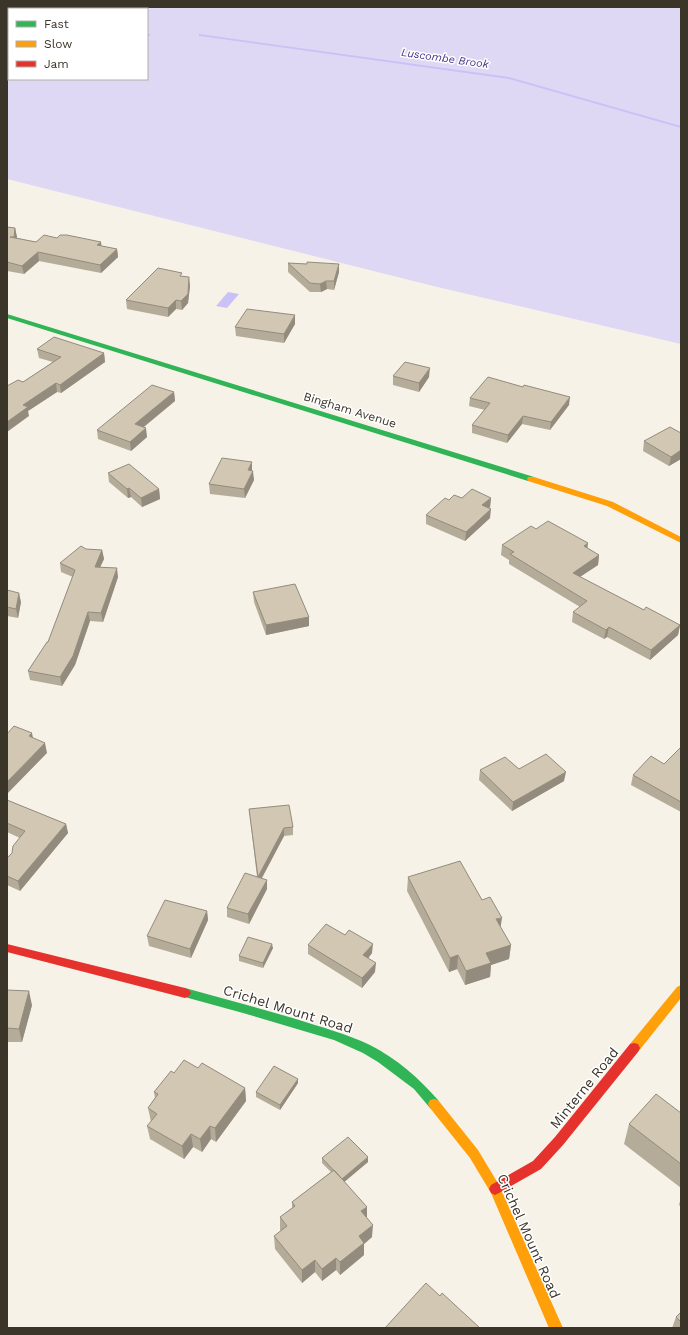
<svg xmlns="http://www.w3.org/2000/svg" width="688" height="1335" font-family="'Work Sans',sans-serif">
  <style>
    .green { fill: #ded8f4; fill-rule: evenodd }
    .water { fill: #cac1f6 }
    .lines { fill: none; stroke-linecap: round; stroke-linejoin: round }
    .stream { fill: #cac1f6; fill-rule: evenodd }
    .fast { fill: #30b455; fill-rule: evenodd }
    .slow { fill: #ff9f0a; fill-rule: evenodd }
    .jam { fill: #e5322d; fill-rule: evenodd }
    .wall { fill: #b5ab99 }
    .shaded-wall { fill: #938b7d }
    .building { fill: #d2c7b2; stroke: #938b7d }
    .labels { text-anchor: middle; stroke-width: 3; stroke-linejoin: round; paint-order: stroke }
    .far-water-label { font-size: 11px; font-style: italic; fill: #48328d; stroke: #fff }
    .street-label { font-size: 12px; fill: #3a3429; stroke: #fff }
    .near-street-label { font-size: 14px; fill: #3a3429; stroke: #fff }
  </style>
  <rect width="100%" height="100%" fill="#f7f2e8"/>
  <path class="green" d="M 7,7 L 681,7 L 681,344 L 433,286 L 7,179 ZM 9,9 L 147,9 L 147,79 L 9,79 Z"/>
  <path class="water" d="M 228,292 L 239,294 L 227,308 L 216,306 Z"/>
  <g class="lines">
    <path class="stream" d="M 147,34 L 150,34 L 151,35 L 147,36 Z
      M 199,34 L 509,77 L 681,126 L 681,128 L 509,79 L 200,36 L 199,36 Z"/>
    <path class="fast" d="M 7,314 L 534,477 L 535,479 L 531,481 L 528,481 L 7,318 Z
      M 185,988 C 222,998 259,1008 296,1019 C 321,1027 347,1034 370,1045 C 396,1058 420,1079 438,1100 L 440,1104 L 438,1108 L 434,1109 L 430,1108 L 414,1089 L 378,1062 L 363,1053 L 334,1040 L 243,1013 L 181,996 L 179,993 L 181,990 Z"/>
    <path class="slow" d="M 528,477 L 534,477 L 613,502 L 681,537 L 681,543 L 607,506 L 528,481 L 527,479 Z
      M 681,985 L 681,998 L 638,1052 L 634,1053 L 630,1052 L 628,1048 L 630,1044 L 677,987 Z
      M 434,1099 L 438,1100 L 478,1150 L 499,1185 L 563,1328 L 549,1328 L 491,1193 L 470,1158 L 430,1108 L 428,1104 L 430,1100 Z"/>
    <path class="jam" d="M 7,944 L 185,988 L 189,990 L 191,993 L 189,996 L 185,998 L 7,952 Z
      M 634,1043 L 638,1044 L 640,1048 L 638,1052 L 563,1145 L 541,1169 L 499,1193 L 495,1195 L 491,1193 L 489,1189 L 491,1185 L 533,1161 L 555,1137 L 630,1044 Z"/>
  </g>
  <path class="wall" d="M 7,227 L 15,228 L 17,238 L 36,242 L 101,246 L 117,249 L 118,257 L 101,273 L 39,261 L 24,274 L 7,271 Z
    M 288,263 L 307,264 L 339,264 L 339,272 L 334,290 L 327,289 L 321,292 L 310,292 L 288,272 Z
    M 183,276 L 190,286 L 188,303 L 182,310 L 176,309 L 168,317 L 127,309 L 126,300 Z
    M 295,324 L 284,343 L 236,336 L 235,327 Z
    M 37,349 L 104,353 L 105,362 L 61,393 L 57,392 L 28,411 L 29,416 L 23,382 L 53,362 L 39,358 Z
    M 393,376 L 429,377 L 419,392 L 393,385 Z
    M 174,392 L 175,401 L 144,427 L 147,437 L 131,451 L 98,439 L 97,430 Z
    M 470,398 L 569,405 L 550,430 L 522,424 L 507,443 L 472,433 L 472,425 L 485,410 L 469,406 Z
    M 681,433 L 681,459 L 669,466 L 643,451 L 644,441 Z
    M 252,471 L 254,480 L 245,498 L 210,494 L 209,484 Z
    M 108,473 L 159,489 L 160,499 L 142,507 L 131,497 L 128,498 L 109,482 Z
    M 462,498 L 491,498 L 490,507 L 489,508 L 490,518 L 465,541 L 426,524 L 426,515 Z
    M 536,529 L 587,548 L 599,555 L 598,565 L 580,577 L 644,610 L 680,625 L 678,635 L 650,660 L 607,637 L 604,639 L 572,622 L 573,612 L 580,607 L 509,564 L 509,560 L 501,555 L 502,545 Z
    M 86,549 L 102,550 L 104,559 L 100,567 L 118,577 L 103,622 L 90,621 L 75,665 L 62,686 L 30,680 L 28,671 L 48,642 L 73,577 L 61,572 L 60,563 Z
    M 7,590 L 21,602 L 18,618 L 7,616 Z
    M 253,592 L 309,617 L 309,626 L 266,635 L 254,602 Z
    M 681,747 L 681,812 L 631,785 L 633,775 L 664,764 Z
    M 519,769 L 564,781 L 512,811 L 479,780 L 480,770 Z
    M 7,800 L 66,824 L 68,833 L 20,891 L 7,885 L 7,858 L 12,853 L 20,838 L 7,832 Z
    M 249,809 L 293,827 L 293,835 L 284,836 L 262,878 L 267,889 L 249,924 L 227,917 L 227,908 L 257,877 Z
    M 408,877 L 482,900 L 501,928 L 511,945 L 509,959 L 491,965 L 490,977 L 465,985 L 457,969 L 449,972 L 407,891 Z
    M 207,911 L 208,920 L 191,958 L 149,946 L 147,936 Z
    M 308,945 L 372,953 L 368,958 L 375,972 L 362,988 L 308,954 Z
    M 273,948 L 263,968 L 239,961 L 239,956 Z
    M 7,990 L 32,1005 L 22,1042 L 8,1042 L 7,1044 Z
    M 198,1068 L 245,1088 L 246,1101 L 216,1142 L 211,1139 L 202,1152 L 193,1147 L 184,1159 L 150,1139 L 147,1126 L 151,1122 L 148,1108 L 155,1098 L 154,1092 L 174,1073 Z
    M 298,1083 L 280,1110 L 256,1097 L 256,1092 Z
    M 681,1113 L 681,1188 L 624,1144 L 629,1124 Z
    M 322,1158 L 368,1162 L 344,1181 L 367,1218 L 372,1237 L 364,1244 L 364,1255 L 340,1275 L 336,1270 L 322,1281 L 315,1272 L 302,1283 L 275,1249 L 274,1236 L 281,1231 L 280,1230 L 280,1217 L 292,1208 L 292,1202 L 331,1172 L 322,1163 Z
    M 681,1197 L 681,1207 L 679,1205 Z
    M 681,1312 L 681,1328 L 672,1328 L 676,1317 Z"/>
  <path class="shaded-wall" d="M 15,228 L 17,237 L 16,245 L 14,237 Z
    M 101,242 L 102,250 L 97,245 Z
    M 117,249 L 118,257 L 101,273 L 100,265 Z
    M 38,252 L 39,261 L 24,274 L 22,266 Z
    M 339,264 L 339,272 L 334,290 L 334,281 Z
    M 189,277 L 190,286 L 188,303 L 182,310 L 181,301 Z
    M 326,281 L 327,289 L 321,292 L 320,284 Z
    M 176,300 L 176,309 L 168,317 L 168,308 Z
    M 295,315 L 295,324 L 284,343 L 284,334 Z
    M 104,353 L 105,362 L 61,393 L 60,385 Z
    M 430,368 L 429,377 L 419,392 L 419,383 Z
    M 56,383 L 57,392 L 28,411 L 29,416 L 7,432 L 7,422 L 23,405 Z
    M 174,392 L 175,401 L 136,433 L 135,424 Z
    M 570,397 L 569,405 L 550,430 L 551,422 Z
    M 523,416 L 522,424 L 507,443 L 508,435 Z
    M 146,428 L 147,437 L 131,451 L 130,442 Z
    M 681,450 L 681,459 L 669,466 L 671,457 Z
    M 252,462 L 252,471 L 248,470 Z
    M 253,471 L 254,480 L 245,498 L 244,489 Z
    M 129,488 L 131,497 L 128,498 L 127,489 Z
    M 159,489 L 160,499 L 142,507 L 141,498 Z
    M 491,498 L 490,507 L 482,515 L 482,505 Z
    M 491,509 L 490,518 L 465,541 L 466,532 Z
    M 588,543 L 587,553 L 584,546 Z
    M 102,550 L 104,559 L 96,576 L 95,567 Z
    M 599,555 L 598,565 L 572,582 L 573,573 Z
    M 117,568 L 118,577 L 103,622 L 101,613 Z
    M 19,593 L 21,602 L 18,618 L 16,609 Z
    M 88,612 L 90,621 L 75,665 L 62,686 L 60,677 Z
    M 309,617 L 309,626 L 266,635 L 266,625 Z
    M 680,625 L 678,635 L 650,660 L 651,650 Z
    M 609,627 L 607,637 L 604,639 L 606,630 Z
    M 32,733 L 34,743 L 29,736 Z
    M 45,743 L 47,753 L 7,794 L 7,782 Z
    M 566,772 L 564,781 L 512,811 L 513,802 Z
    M 66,824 L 68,833 L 20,891 L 18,881 Z
    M 284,828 L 284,836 L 258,885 L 258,877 Z
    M 267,880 L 267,889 L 249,924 L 248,914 Z
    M 207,911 L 208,920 L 191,958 L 190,949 Z
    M 502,918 L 500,931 L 496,919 Z
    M 272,944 L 273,948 L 263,968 L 263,963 Z
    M 373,944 L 372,953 L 363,965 L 363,955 Z
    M 511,945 L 509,959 L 491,965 L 490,977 L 465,985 L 466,971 L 486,953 Z
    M 458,955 L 457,969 L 449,972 L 450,958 Z
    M 376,963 L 375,972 L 362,988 L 362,978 Z
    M 29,991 L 32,1005 L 22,1042 L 19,1029 Z
    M 298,1079 L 298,1083 L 280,1110 L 280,1105 Z
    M 245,1088 L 246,1101 L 216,1142 L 215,1128 Z
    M 210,1126 L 211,1139 L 202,1152 L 200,1139 Z
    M 191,1134 L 193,1147 L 184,1159 L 182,1146 Z
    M 368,1157 L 368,1162 L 342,1184 L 342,1179 Z
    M 367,1207 L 367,1219 L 361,1211 Z
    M 373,1225 L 372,1237 L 364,1244 L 364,1255 L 340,1275 L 340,1262 L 359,1236 Z
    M 336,1258 L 336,1270 L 322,1281 L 322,1269 Z
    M 315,1260 L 315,1272 L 302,1283 L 302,1270 Z"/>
  <path class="building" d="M 7,227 L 15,228 L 14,237 L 10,237 L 36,242 L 44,235 L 57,238 L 60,235 L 67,235 L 101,242 L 97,245 L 117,249 L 100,265 L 38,252 L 22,266 L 7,262 Z
    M 307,262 L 339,264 L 334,281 L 326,281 L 320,284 L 310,283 L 288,263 L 307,264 Z
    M 158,268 L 182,273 L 180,276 L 189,277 L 188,294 L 181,301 L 176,300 L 168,308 L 126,300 Z
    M 247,309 L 295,315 L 284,334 L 235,327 Z
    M 54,337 L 104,353 L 60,385 L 56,383 L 23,405 L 28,407 L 7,422 L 7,386 L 18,380 L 23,382 L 61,357 L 37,349 Z
    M 405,362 L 430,368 L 419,383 L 393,376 Z
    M 488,377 L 523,387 L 524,385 L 570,397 L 551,422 L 523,416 L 508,435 L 472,425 L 490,403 L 470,398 Z
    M 152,385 L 174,392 L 135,424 L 146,428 L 130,442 L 97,430 Z
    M 670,427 L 681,433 L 681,450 L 671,457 L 644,441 Z
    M 222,458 L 252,462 L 248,470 L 253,471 L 244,489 L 209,484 Z
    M 129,464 L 159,489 L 141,498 L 129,488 L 127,489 L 108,473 Z
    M 472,489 L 491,498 L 482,505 L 491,509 L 466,532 L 426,515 L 445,498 L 449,500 L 454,495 L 462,498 Z
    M 548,521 L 588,543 L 584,546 L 599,555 L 573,573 L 644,610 L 646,607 L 680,625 L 651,650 L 609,627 L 606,630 L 573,612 L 587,601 L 510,554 L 514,552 L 502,545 L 531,526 L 536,529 Z
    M 81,546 L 86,549 L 102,550 L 95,567 L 117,568 L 101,613 L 88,612 L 73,656 L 60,677 L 28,671 L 47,642 L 48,642 L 75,570 L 60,563 Z
    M 295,584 L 309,617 L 266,625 L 253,592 Z
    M 7,590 L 19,593 L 16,609 L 7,607 Z
    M 14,726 L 32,733 L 29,736 L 45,743 L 7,782 L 7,734 Z
    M 681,747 L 681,802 L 633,775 L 651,756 L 664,764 Z
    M 546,754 L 566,772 L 513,802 L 480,770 L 505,757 L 519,769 Z
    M 7,800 L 66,824 L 18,881 L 7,876 L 7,858 L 12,853 L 13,846 L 25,831 L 7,823 Z
    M 289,805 L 293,827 L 284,828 L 258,877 L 249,809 Z
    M 460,861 L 482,900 L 490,897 L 502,918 L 496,919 L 511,945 L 486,953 L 491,963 L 466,971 L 458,955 L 450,958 L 408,877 Z
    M 245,873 L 267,880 L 248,914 L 227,908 Z
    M 165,900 L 207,911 L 190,949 L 147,936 Z
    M 326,924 L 345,935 L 349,930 L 373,944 L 363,955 L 376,963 L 362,978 L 308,945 Z
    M 248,937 L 272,944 L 263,963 L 239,956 Z
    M 7,990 L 29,991 L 19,1029 L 7,1028 Z
    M 184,1060 L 198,1068 L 202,1063 L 245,1088 L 215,1128 L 210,1126 L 200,1139 L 191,1134 L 182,1146 L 147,1126 L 157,1114 L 148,1108 L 158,1094 L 154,1092 L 171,1071 L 174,1073 Z
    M 274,1066 L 298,1079 L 280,1105 L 256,1092 Z
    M 656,1094 L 681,1113 L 681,1164 L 629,1124 Z
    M 348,1137 L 368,1157 L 342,1179 L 322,1158 Z
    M 334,1170 L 367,1207 L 361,1211 L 373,1225 L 359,1236 L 364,1243 L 340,1262 L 336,1258 L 322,1269 L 315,1260 L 302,1270 L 274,1236 L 287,1226 L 280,1217 L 295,1206 L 292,1202 Z
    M 426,1283 L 440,1296 L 442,1293 L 480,1328 L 385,1328 Z
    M 681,1312 L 681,1322 L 676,1317 Z"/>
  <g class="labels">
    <g class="far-water-label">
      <text transform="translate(445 58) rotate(8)" y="4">Luscombe Brook</text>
    </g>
    <g class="street-label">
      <text transform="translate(350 410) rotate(17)" y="4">Bingham Avenue</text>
    </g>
    <g class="near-street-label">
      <text transform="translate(288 1009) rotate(17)" y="5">Crichel Mount Road</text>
      <text transform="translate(584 1088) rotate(-51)" y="5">Minterne Road</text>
      <text transform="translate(529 1236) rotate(66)" y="5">Crichel Mount Road</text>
    </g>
  </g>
  <rect width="688" height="1335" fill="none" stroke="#3a3429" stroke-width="16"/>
  <rect x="8" y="8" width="140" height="72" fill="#ffffff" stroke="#b0aea9"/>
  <rect x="16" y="21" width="20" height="6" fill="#30b455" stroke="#b0aea9"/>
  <text x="44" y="28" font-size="12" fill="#3a3429">Fast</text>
  <rect x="16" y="41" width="20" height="6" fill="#ff9f0a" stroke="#b0aea9"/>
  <text x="44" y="48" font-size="12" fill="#3a3429">Slow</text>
  <rect x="16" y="61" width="20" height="6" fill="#e5322d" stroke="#b0aea9"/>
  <text x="44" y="68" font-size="12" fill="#3a3429">Jam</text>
</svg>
